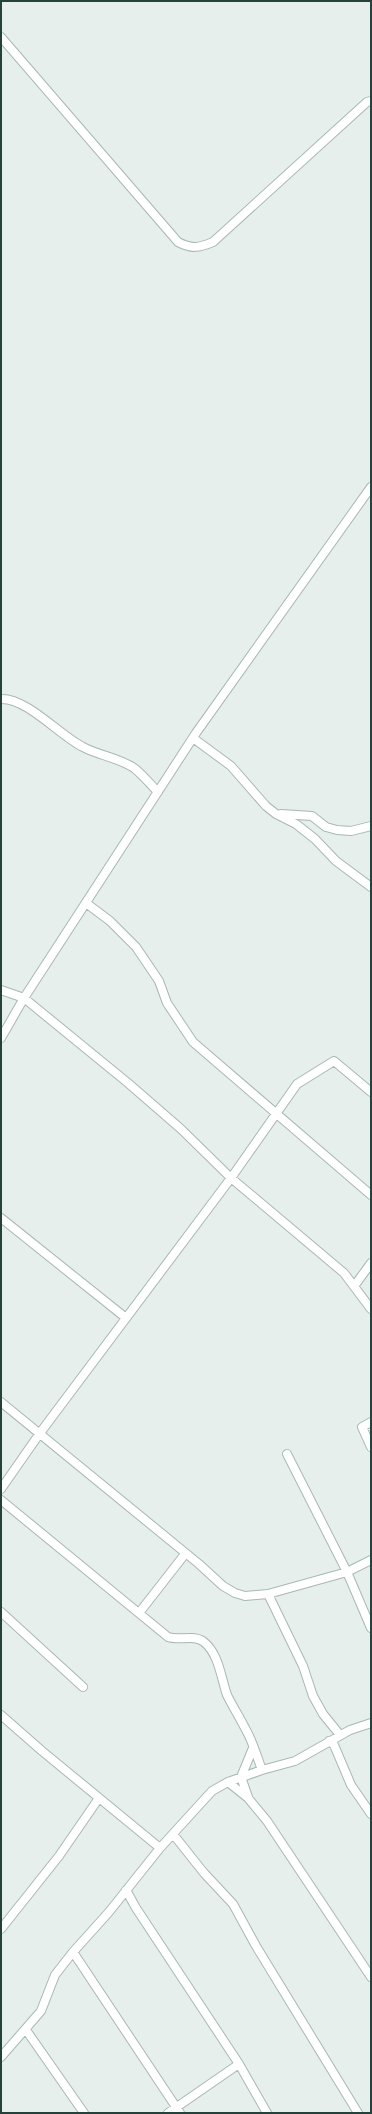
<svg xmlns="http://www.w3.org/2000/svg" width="372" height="2114" font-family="Cabin,sans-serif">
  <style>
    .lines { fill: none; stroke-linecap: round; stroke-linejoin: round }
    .street-casing { stroke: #a8b8b2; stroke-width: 10 }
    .street { stroke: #fff; stroke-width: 8 }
  </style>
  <rect width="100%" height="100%" fill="#e6efeb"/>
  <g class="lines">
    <g class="street-casing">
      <path id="street" d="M 1,37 L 178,242 C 191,249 199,248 213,242 L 367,102 L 371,101
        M 1,699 C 27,698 59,735 83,747 C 100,756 117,757 134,768 C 143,775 150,784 158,792
        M 193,738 L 231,766 L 266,806 L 276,814 L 296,824 L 315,839 L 336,861 L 371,887
        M 281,814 L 312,816 L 326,827 L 337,830 L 351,831 L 371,826
        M 86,903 L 110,921 L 136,947 L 159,981 L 167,1003 L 193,1042 L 371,1195
        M 1,990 L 24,998 L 128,1083 L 181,1129 L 231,1178 L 344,1273 L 371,1309
        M 1,1038 L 24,998 L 196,733 L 371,487
        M 1,1218 L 126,1318
        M 355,1285 L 371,1263
        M 1,1402 L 199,1564 L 223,1586 L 235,1593 L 245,1596 L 268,1594 L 303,1666 L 313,1696 L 323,1714 L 340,1735
        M 371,1422 L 362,1427 L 371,1447
        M 287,1454 L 347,1572 L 371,1628
        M 1,1489 L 40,1433 L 231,1178 L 297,1084 L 334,1061 L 371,1092
        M 1,1500 L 168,1637 C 180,1641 194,1634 204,1642 C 219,1654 221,1678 227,1695 C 233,1707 240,1718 246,1730 C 253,1742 257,1757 262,1770
        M 268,1594 L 347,1572 L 371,1560
        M 1,1612 L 83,1687
        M 139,1613 L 185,1554
        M 1,1715 L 42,1751 L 160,1848 L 212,1791 L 228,1782 L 262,1770 L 295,1761 L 350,1730 L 371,1723
        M 329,1741 L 334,1745 L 351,1785 L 371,1814
        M 228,1782 L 248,1798 L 267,1821 L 371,1977
        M 248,1797 L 241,1777 L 253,1748
        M 173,1834 L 204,1873 L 233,1904 L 256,1946 L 358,2113
        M 126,1890 L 136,1908 L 239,2064 L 267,2113
        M 1,1929 L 59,1856 L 99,1798
        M 73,1952 L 109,1912 L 160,1848
        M 26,2030 L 84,2113
        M 1,2057 L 41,2011 L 55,1975 L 73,1952 L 180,2113
        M 168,2113 L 239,2064"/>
    </g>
    <use href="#street" class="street"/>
  </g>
  <rect width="372" height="2114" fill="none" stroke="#24423a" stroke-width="4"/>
</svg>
